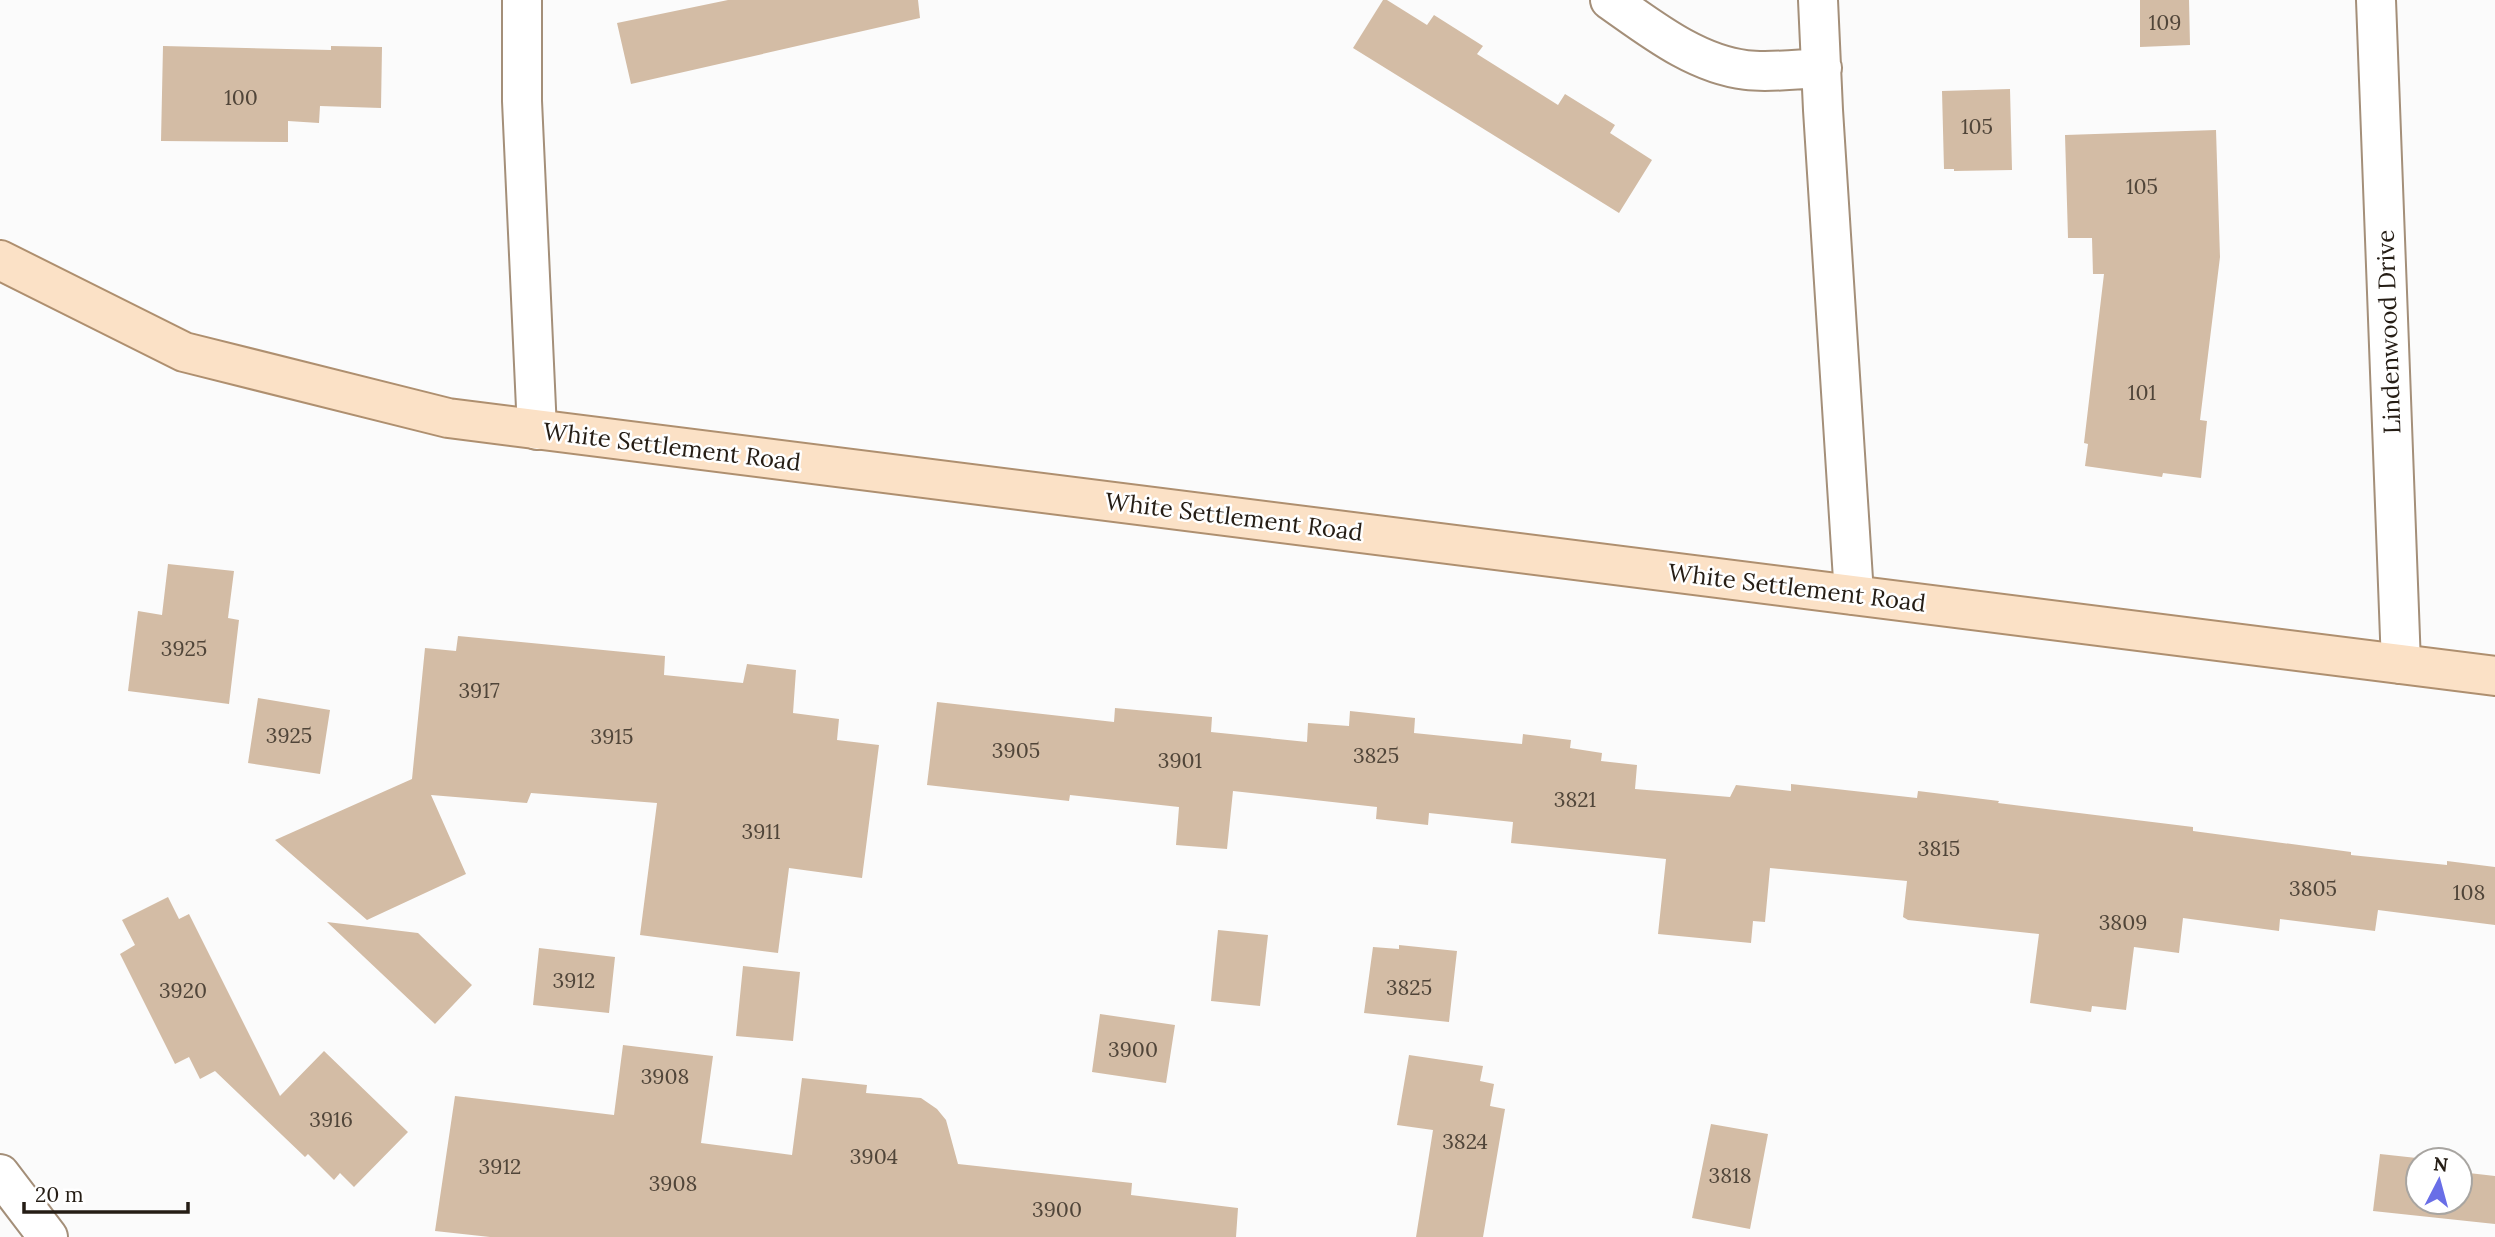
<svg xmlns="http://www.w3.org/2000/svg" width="2495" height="1237" font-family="Lora,serif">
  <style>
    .building { fill: #d3bca5 }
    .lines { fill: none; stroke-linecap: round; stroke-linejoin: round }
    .minor-casing { stroke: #a48f79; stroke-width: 42 }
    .major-casing { stroke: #ae8f6f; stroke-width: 42 }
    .minor { stroke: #fff; stroke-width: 38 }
    .major { stroke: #fbe1c6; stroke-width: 38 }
    .labels { text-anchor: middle; stroke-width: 5; stroke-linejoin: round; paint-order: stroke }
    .number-label { font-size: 21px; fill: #504539 }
    .street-label { font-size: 24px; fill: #251d15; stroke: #fff }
  </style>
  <rect width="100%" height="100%" fill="#fbfbfb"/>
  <path class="building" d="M 728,0 L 918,0 L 920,18 L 631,84 L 617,23 Z
    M 1383,0 L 1387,0 L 1427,25 L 1434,15 L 1483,46 L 1477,54 L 1558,105 L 1565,94 L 1615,125 L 1610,133 L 1652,160 L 1619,213 L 1353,48 Z
    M 2140,0 L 2189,0 L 2190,45 L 2140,47 Z
    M 163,46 L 331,50 L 331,46 L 382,47 L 381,108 L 320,106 L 319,123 L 288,121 L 288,142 L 161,141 Z
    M 2010,89 L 2012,170 L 1954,171 L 1954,169 L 1944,169 L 1942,91 Z
    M 2216,130 L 2220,257 L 2200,420 L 2207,421 L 2201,478 L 2163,473 L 2162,477 L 2085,466 L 2088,444 L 2084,443 L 2104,274 L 2093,274 L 2092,238 L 2068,238 L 2065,135 Z
    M 168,564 L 234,571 L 228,618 L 239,620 L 229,704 L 128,691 L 138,611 L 162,615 Z
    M 458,636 L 665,656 L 664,675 L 743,683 L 747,664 L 796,670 L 793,713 L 839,719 L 837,740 L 879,745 L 862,878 L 789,868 L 778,953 L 640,935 L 657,803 L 531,793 L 527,803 L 431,795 L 466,874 L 367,920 L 275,840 L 412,779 L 425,648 L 456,651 Z
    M 258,698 L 330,710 L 320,774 L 248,763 Z
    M 937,702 L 1114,722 L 1115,708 L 1212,717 L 1211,732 L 1307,742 L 1308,723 L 1349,726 L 1350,711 L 1415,718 L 1414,733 L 1522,744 L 1523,734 L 1571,740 L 1570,748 L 1602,753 L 1601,761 L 1637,765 L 1635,789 L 1730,797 L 1736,785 L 1791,791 L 1791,784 L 1917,798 L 1918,791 L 1999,801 L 1998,803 L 2193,827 L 2193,831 L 2351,852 L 2351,855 L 2447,865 L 2447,861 L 2495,867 L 2495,925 L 2378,910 L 2375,931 L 2280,919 L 2279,931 L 2183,918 L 2179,953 L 2134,947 L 2126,1010 L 2092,1006 L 2091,1012 L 2030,1003 L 2039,934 L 1908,920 L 1903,917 L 1907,881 L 1770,868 L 1765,922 L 1753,921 L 1751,943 L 1658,934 L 1666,859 L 1511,843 L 1513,822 L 1429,813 L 1428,825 L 1376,819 L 1377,807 L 1233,791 L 1227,849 L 1176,845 L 1179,807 L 1070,795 L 1069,801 L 927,785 Z
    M 168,897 L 179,919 L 189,914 L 280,1096 L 324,1051 L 408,1132 L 354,1187 L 340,1173 L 334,1180 L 308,1154 L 305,1157 L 215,1071 L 200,1079 L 189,1057 L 175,1064 L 120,954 L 135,945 L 122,920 Z
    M 327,922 L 418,933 L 472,985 L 435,1024 Z
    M 1218,930 L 1268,935 L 1260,1006 L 1211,1001 Z
    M 1399,945 L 1457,951 L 1449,1022 L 1364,1013 L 1373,947 L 1399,949 Z
    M 539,948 L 615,957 L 609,1013 L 533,1005 Z
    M 743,966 L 800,972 L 793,1041 L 736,1036 Z
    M 1100,1014 L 1175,1025 L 1166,1083 L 1092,1072 Z
    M 623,1045 L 713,1056 L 701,1143 L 792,1155 L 802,1078 L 867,1085 L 866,1093 L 921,1098 L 937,1109 L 946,1120 L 958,1164 L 1132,1183 L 1131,1195 L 1238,1208 L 1236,1237 L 490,1237 L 435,1231 L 455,1096 L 614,1115 Z
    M 1409,1055 L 1483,1066 L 1480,1081 L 1494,1084 L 1490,1106 L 1505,1109 L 1483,1237 L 1416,1237 L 1433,1130 L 1397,1125 Z
    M 1711,1124 L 1768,1134 L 1750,1229 L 1692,1218 Z
    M 2380,1154 L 2435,1160 L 2418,1160 L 2418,1202 L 2460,1202 L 2460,1172 L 2495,1176 L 2495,1224 L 2373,1211 Z"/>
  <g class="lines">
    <g class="minor-casing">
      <path id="minor" d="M 522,0 L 522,101 L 537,430
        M 1610,0 C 1650,28 1695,64 1746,70 C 1770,73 1798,69 1822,68
        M 1818,0 L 1823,110 L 1854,595
        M 2376,0 L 2401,664
        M 0,1174 L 48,1237"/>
    </g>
    <g class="major-casing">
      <path id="major" d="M 0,260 L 184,352 L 448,418 L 2495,676"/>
    </g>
    <use href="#minor" class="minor"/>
    <use href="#major" class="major"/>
  </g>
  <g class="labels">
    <g class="number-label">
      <text x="2165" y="30">109</text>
      <text x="241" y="105">100</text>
      <text x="1977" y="134">105</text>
      <text x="2142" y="194">105</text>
      <text x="2142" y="400">101</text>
      <text x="184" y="656">3925</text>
      <text x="479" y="698">3917</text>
      <text x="289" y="743">3925</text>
      <text x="612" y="744">3915</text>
      <text x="1016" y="758">3905</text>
      <text x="1376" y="763">3825</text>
      <text x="1180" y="768">3901</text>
      <text x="1575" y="807">3821</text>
      <text x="761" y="839">3911</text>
      <text x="1939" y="856">3815</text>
      <text x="2313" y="896">3805</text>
      <text x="2469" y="900">108</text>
      <text x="2123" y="930">3809</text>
      <text x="574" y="988">3912</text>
      <text x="1409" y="995">3825</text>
      <text x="183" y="998">3920</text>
      <text x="1133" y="1057">3900</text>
      <text x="665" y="1084">3908</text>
      <text x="331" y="1127">3916</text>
      <text x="1465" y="1149">3824</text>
      <text x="874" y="1164">3904</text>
      <text x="500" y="1174">3912</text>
      <text x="1730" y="1183">3818</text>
      <text x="673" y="1191">3908</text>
      <text x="1057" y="1217">3900</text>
    </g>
    <g class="street-label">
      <text transform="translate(2389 332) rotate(-92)" y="8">Lindenwood Drive</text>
      <text transform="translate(672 447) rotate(7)" y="8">White Settlement Road</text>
      <text transform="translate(1234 517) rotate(7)" y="8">White Settlement Road</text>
      <text transform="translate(1797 588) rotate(7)" y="8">White Settlement Road</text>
    </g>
  </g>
  <g transform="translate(2439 1181) rotate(6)"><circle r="33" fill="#ffffff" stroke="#a8a5a1" stroke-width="2"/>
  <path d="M0-5L12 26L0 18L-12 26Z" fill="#696ee7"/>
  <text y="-10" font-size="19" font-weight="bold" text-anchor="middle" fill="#251d15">N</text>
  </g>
  <path d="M24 1202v10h164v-10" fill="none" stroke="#251d15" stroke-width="3.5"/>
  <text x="35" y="1202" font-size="21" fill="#251d15" stroke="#ffffff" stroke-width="5" paint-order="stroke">20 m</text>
</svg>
